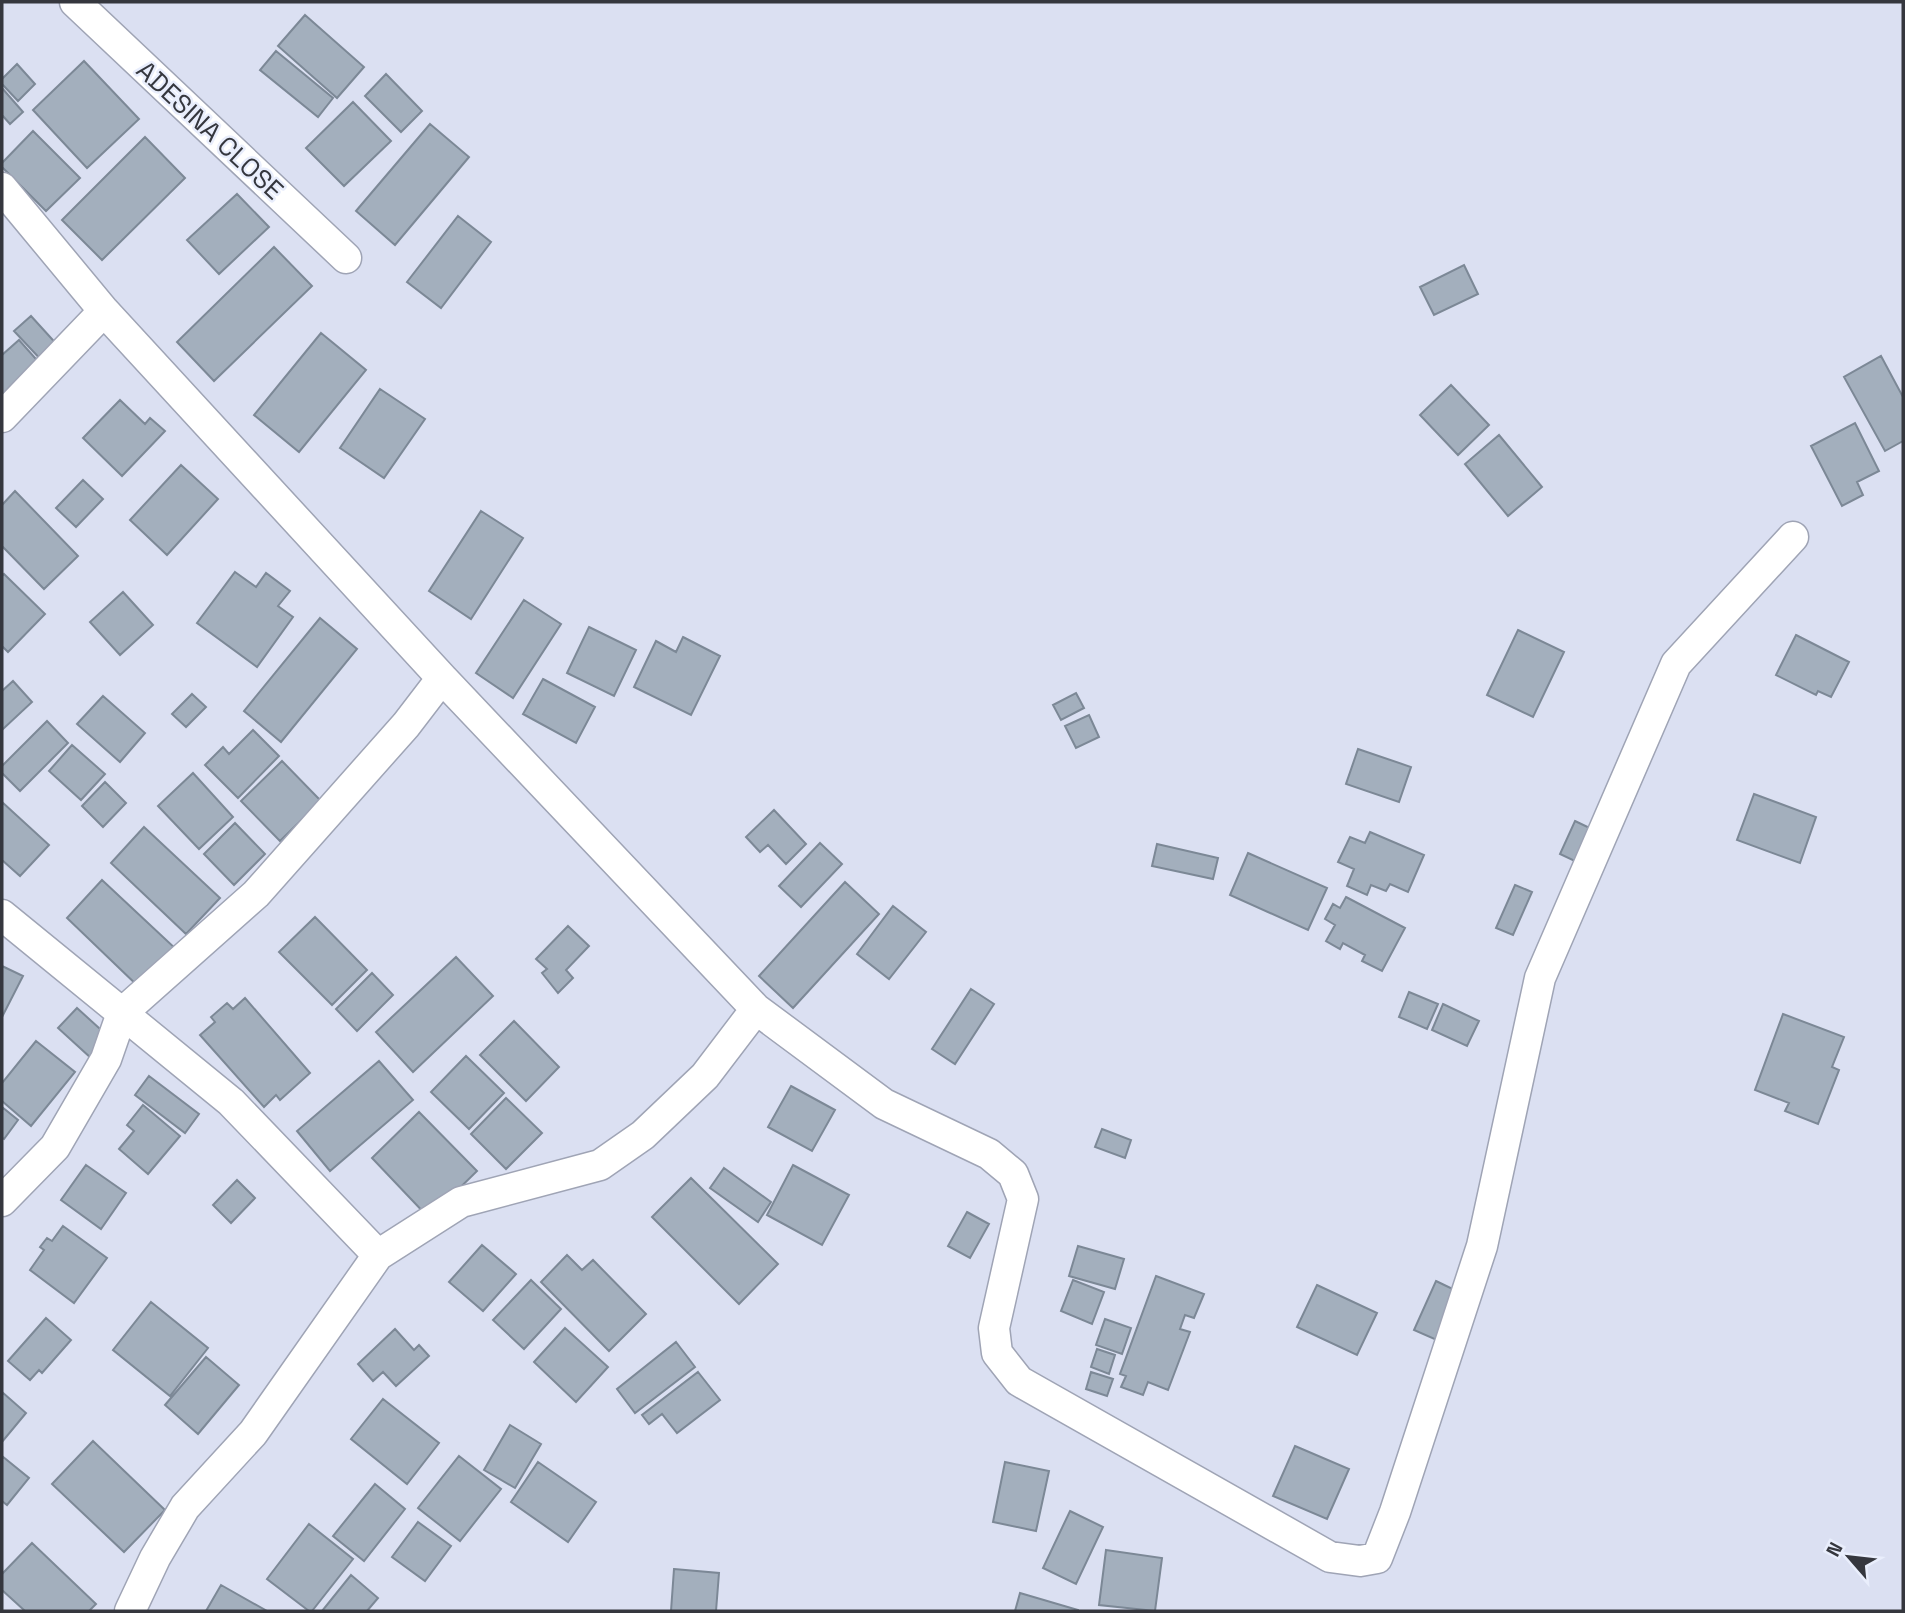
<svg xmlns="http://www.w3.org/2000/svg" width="1905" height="1613" font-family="'Space Grotesk',sans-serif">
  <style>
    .building { fill: #a3afbd; stroke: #7c8896; stroke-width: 2 }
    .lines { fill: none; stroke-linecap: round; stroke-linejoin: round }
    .minor-casing { stroke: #9fa4b5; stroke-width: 33 }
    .minor { stroke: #fff; stroke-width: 30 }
    .labels { text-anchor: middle; stroke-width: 5; stroke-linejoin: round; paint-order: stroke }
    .street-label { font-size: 26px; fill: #35373e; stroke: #e9eefc }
  </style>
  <rect width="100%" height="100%" fill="#dbe0f2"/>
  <path class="building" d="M 305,15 L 364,67 L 337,98 L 278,46 Z
    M 276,51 L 333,98 L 318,117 L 260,70 Z
    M 84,61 L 139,119 L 87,168 L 33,110 Z
    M 17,64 L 35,84 L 18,101 L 2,84 L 2,79 Z
    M 386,74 L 422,111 L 401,132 L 365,96 Z
    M 2,88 L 23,112 L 10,124 L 2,115 Z
    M 353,102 L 391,141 L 344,186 L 306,148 Z
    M 430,124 L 469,157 L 395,245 L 356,211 Z
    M 33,131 L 80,178 L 46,211 L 2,167 L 2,163 Z
    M 145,137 L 185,178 L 102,260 L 62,220 Z
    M 237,194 L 269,227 L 219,274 L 187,240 Z
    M 458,216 L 491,242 L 441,308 L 407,282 Z
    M 274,247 L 312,286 L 214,381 L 177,342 Z
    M 1464,265 L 1478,294 L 1434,315 L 1420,287 Z
    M 31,316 L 61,349 L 45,364 L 14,331 Z
    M 321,333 L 366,370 L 299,452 L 254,415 Z
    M 19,340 L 44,368 L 2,401 L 2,355 Z
    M 1881,356 L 1903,397 L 1903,441 L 1885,451 L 1844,377 Z
    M 1451,385 L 1489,425 L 1458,455 L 1420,415 Z
    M 380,389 L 425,419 L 384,478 L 340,448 Z
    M 120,400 L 145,424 L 150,418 L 165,431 L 122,476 L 83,438 Z
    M 1855,423 L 1879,471 L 1857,482 L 1863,495 L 1842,506 L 1811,446 Z
    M 1499,435 L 1542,487 L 1508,516 L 1465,464 Z
    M 181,465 L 218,499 L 167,555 L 130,520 Z
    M 83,480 L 103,499 L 76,527 L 56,508 Z
    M 15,491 L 78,556 L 44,589 L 2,546 L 2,505 Z
    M 481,511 L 523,538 L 471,619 L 429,591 Z
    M 235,572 L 256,587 L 266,573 L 290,591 L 278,606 L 293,617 L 257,667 L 197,623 Z
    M 4,574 L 45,614 L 8,652 L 2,646 L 2,576 Z
    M 123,592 L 153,625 L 120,655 L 90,622 Z
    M 524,600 L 561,624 L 513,698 L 476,673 Z
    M 320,618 L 357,649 L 281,742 L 244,711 Z
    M 589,627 L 636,650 L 614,696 L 567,673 Z
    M 1518,630 L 1564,652 L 1533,717 L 1487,695 Z
    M 1796,635 L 1849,662 L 1831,697 L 1818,691 L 1816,695 L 1776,675 Z
    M 683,637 L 720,656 L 691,715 L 634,687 L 656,641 L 676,652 Z
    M 543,679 L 595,707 L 576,743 L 523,714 Z
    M 13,681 L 32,702 L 2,730 L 2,691 Z
    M 1076,693 L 1084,708 L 1061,720 L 1053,705 Z
    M 192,694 L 206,707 L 186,727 L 172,714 Z
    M 103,696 L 145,733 L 120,762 L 77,724 Z
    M 1089,715 L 1099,737 L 1076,748 L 1065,726 Z
    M 47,721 L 68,743 L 20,791 L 2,773 L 2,766 Z
    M 253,730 L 279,756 L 238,798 L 205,765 L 223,747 L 229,754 Z
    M 72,745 L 105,774 L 81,800 L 49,771 Z
    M 1358,749 L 1411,767 L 1399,802 L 1346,784 Z
    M 282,761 L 321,801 L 280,841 L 241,801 Z
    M 193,773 L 233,817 L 199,849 L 158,806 Z
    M 105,782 L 126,803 L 103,827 L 82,806 Z
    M 1754,794 L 1816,817 L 1800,863 L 1737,840 Z
    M 2,802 L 49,845 L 20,876 L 2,860 Z
    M 774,810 L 806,844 L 786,864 L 768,845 L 760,852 L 746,837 Z
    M 1575,821 L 1596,831 L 1581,864 L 1560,854 Z
    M 235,823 L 265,854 L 234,885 L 204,854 Z
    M 144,827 L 220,898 L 186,934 L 111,863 Z
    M 1370,832 L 1424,855 L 1408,892 L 1390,884 L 1386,891 L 1371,885 L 1367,895 L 1347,886 L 1354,869 L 1338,862 L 1350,837 L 1365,843 Z
    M 820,843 L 842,864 L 801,907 L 779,886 Z
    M 1157,844 L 1218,858 L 1213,879 L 1152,866 Z
    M 1248,853 L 1327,888 L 1308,930 L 1230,895 Z
    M 102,880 L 178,951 L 141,989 L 67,918 Z
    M 845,882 L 879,914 L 793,1008 L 759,976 Z
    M 1515,885 L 1532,892 L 1513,935 L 1496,928 Z
    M 1346,897 L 1405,928 L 1382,971 L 1362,961 L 1365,955 L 1343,943 L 1340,949 L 1326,941 L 1335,925 L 1325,919 L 1333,904 L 1340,908 Z
    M 893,906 L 926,932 L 889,979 L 857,954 Z
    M 315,917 L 367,970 L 332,1005 L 279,952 Z
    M 568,926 L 589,946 L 566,970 L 573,978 L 558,993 L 542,973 L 547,969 L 536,959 Z
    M 456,957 L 493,996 L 413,1072 L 376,1032 Z
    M 2,966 L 23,976 L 2,1017 Z
    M 372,973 L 393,995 L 357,1031 L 336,1009 Z
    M 971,989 L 994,1004 L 955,1064 L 932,1049 Z
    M 1409,992 L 1438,1004 L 1427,1029 L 1399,1017 Z
    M 245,998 L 310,1073 L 280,1100 L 276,1095 L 264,1107 L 200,1035 L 215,1022 L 211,1017 L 227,1003 L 233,1009 Z
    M 1443,1004 L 1479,1021 L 1467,1046 L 1432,1030 Z
    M 77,1008 L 110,1038 L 91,1058 L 58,1028 Z
    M 1783,1014 L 1844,1037 L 1832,1067 L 1839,1070 L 1818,1124 L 1785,1111 L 1789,1103 L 1755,1090 Z
    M 514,1021 L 559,1067 L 526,1101 L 480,1055 Z
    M 36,1041 L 75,1072 L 31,1126 L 2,1101 L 2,1083 Z
    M 466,1056 L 504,1093 L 469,1129 L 431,1092 Z
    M 379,1061 L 413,1100 L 330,1171 L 297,1131 Z
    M 149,1076 L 199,1114 L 185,1133 L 135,1095 Z
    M 791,1086 L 835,1110 L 812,1151 L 768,1127 Z
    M 506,1098 L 542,1133 L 506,1169 L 471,1134 Z
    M 143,1105 L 180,1136 L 148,1174 L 119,1149 L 134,1131 L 127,1125 Z
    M 2,1107 L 18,1120 L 4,1139 L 2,1138 Z
    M 419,1112 L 477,1171 L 429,1218 L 372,1158 Z
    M 1102,1129 L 1131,1140 L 1125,1158 L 1095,1147 Z
    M 86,1165 L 126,1193 L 101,1229 L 61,1200 Z
    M 793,1165 L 849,1195 L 822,1245 L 767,1215 Z
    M 724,1168 L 771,1202 L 758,1222 L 710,1188 Z
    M 691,1178 L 778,1264 L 739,1304 L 652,1217 Z
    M 237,1180 L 255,1198 L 231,1223 L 213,1205 Z
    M 967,1212 L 989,1224 L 970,1258 L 948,1246 Z
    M 63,1226 L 107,1258 L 74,1303 L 30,1270 L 44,1250 L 40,1247 L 47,1238 L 52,1241 Z
    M 482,1245 L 516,1274 L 483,1311 L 449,1282 Z
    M 1078,1246 L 1124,1259 L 1115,1289 L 1069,1276 Z
    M 567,1255 L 582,1270 L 593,1260 L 646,1314 L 609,1351 L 541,1282 Z
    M 1156,1276 L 1204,1294 L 1194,1318 L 1185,1315 L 1180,1329 L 1190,1332 L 1168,1390 L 1148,1382 L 1143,1395 L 1121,1387 L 1126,1376 L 1120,1374 Z
    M 531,1280 L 561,1309 L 524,1349 L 493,1320 Z
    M 1073,1280 L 1104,1292 L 1092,1324 L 1061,1311 Z
    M 1436,1281 L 1461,1293 L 1439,1341 L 1414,1330 Z
    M 1317,1285 L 1377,1313 L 1357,1355 L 1297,1327 Z
    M 151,1302 L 208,1348 L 170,1396 L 113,1350 Z
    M 46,1318 L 71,1340 L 42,1373 L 39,1370 L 30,1380 L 8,1361 Z
    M 1105,1319 L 1131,1328 L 1122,1354 L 1096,1345 Z
    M 565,1328 L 608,1367 L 576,1402 L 534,1362 Z
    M 395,1329 L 414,1350 L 419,1345 L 429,1356 L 396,1386 L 383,1372 L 373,1381 L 358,1364 Z
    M 676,1342 L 695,1367 L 635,1413 L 617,1389 Z
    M 1097,1349 L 1115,1355 L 1109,1374 L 1091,1367 Z
    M 206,1357 L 239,1385 L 198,1434 L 165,1405 Z
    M 698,1372 L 720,1400 L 677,1433 L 662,1414 L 649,1424 L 642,1415 Z
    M 1091,1372 L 1113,1379 L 1107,1396 L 1086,1389 Z
    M 2,1392 L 26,1413 L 2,1442 Z
    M 383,1399 L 439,1443 L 407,1484 L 351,1439 Z
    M 510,1425 L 541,1444 L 515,1488 L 484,1470 Z
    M 93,1441 L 165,1510 L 124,1552 L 52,1484 Z
    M 1295,1446 L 1349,1469 L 1327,1519 L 1273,1496 Z
    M 2,1456 L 29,1478 L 7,1505 L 2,1501 Z
    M 459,1456 L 501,1489 L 460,1541 L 418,1508 Z
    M 538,1462 L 596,1502 L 568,1542 L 511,1502 Z
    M 1005,1462 L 1049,1471 L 1036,1531 L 993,1522 Z
    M 375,1484 L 405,1509 L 364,1561 L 333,1536 Z
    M 1070,1511 L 1103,1527 L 1076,1584 L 1043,1568 Z
    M 418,1522 L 451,1546 L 425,1581 L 392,1557 Z
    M 309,1524 L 353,1559 L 312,1611 L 309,1611 L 267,1579 Z
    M 32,1543 L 96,1604 L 89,1611 L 25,1611 L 2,1590 L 2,1574 Z
    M 1106,1550 L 1162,1558 L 1155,1611 L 1099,1605 Z
    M 674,1569 L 719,1573 L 716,1611 L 671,1611 Z
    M 351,1575 L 378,1598 L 367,1611 L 322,1611 Z
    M 221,1585 L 267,1611 L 206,1611 Z
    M 1020,1593 L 1078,1610 L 1078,1611 L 1015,1611 Z"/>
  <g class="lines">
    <g class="minor-casing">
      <path id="minor" d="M 75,2 L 346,258
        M 2,188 L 104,311 L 442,678 L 756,1009 L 884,1104 L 989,1154 L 1013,1174 L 1023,1199 L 994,1328 L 997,1353 L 1019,1381 L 1330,1557 L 1360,1561 L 1377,1558 L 1395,1512 L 1482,1246 L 1540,978 L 1676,664 L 1793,537
        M 2,417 L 104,311
        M 2,915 L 231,1102 L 378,1255
        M 2,1201 L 55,1147 L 106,1059 L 122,1013 L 256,894 L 406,725 L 442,678
        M 130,1611 L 155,1558 L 185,1507 L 253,1433 L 378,1255 L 461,1202 L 600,1165 L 643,1135 L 705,1076 L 756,1009"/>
    </g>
    <use href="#minor" class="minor"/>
  </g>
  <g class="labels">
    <g class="street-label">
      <text transform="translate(210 130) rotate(43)" y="9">ADESINA CLOSE</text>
    </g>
  </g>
  <rect width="1905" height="1613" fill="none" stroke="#35373e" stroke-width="7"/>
  <g transform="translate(1849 1557) rotate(298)" stroke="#e9eefc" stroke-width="5" paint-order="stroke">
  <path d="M0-5L12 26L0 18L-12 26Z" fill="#35373e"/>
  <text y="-10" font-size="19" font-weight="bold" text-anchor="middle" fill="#35373e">N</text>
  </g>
</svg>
